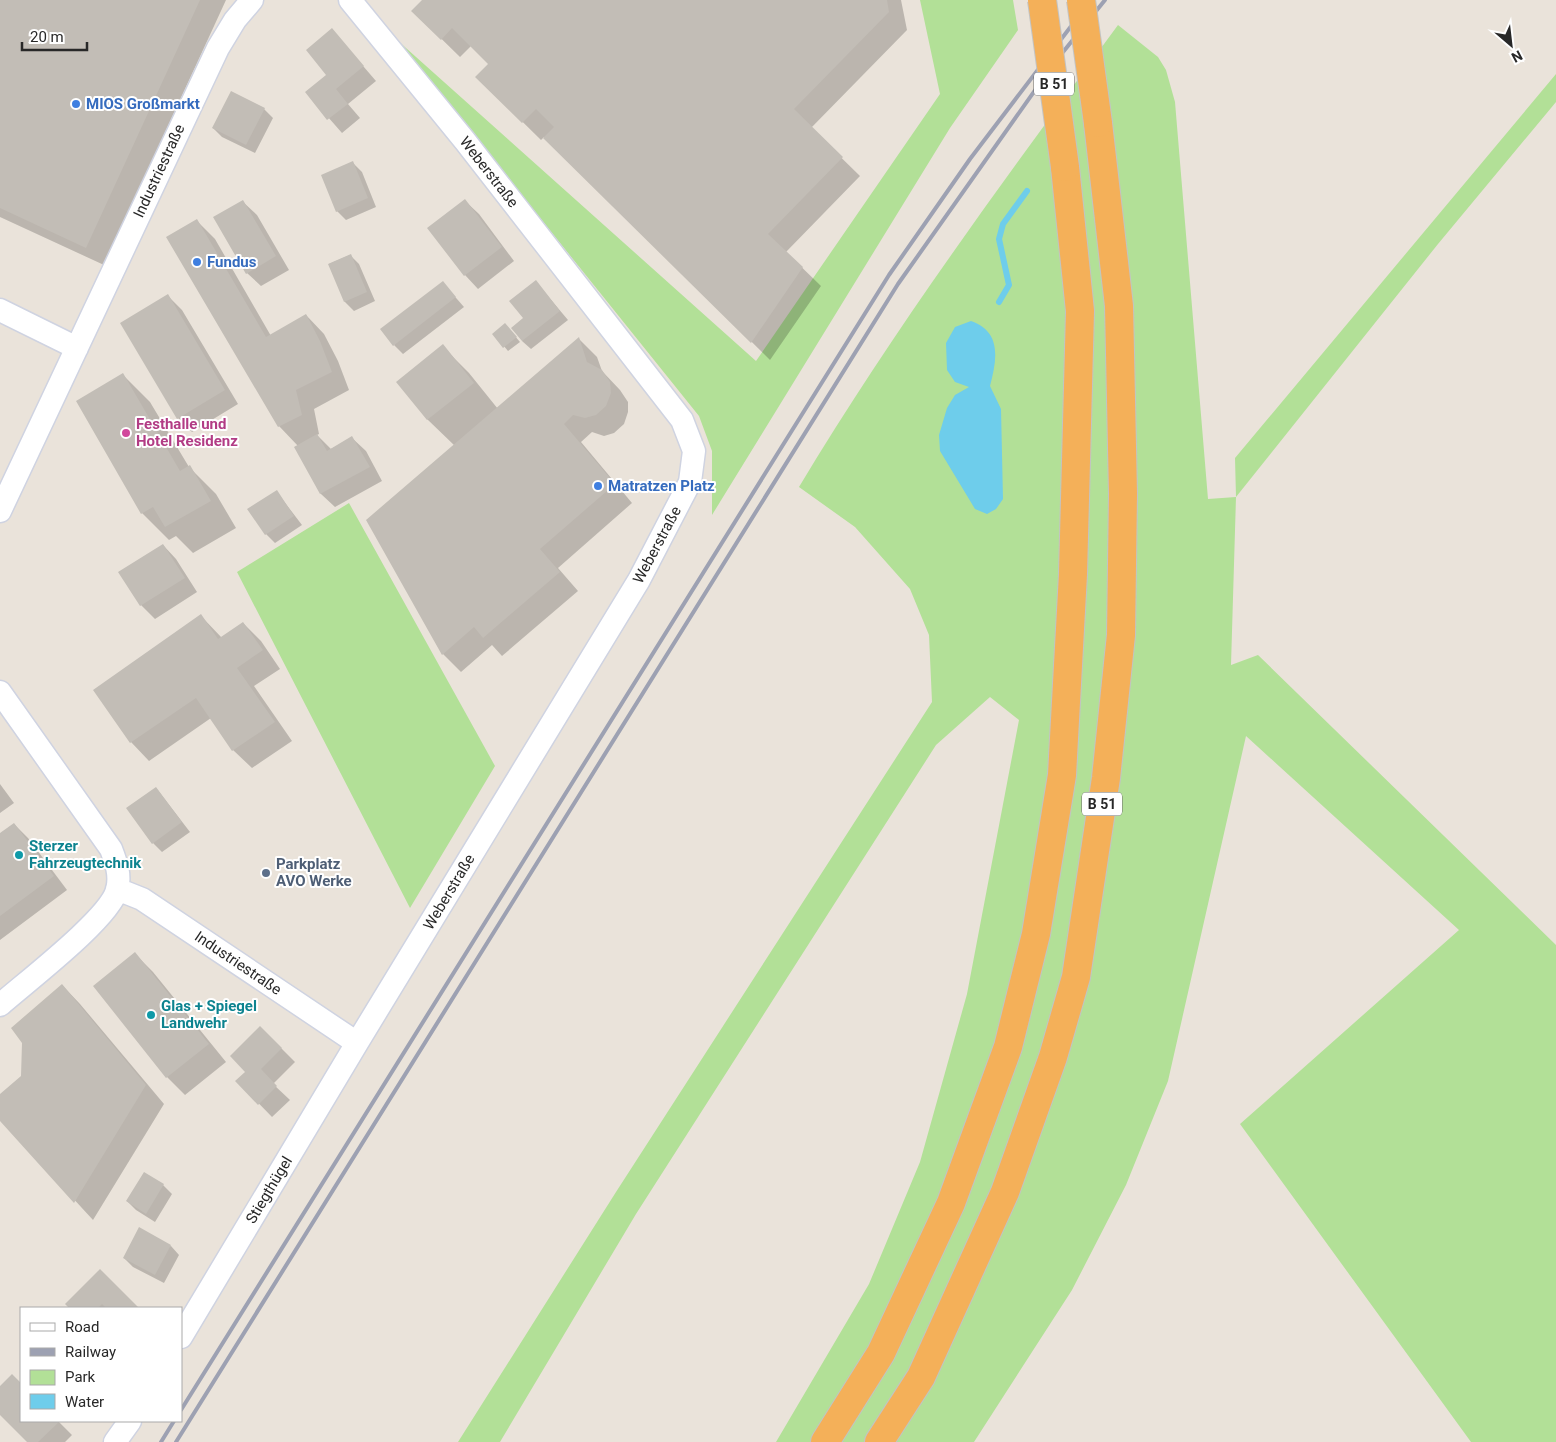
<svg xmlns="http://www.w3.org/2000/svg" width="1556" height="1442" font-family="Roboto,sans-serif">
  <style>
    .green { fill: #b2e097 }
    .water { fill: #6ecdeb }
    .shadow { fill: #0003 }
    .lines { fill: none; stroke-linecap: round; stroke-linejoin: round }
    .stream { stroke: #6ecdeb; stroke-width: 6 }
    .building { fill: #c2bdb6 }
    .minor-casing { stroke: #cfd3e1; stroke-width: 25 }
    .trunk-casing { stroke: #c3c3c3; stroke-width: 30 }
    .minor { stroke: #fff; stroke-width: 22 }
    .trunk { stroke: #f4b059; stroke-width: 28 }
    .rail { stroke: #9da1b2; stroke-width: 4 }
    .trunk-bridge-casing { stroke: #c3c3c3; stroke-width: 30; stroke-linecap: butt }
    .trunk-bridge { stroke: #f4b059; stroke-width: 28 }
    .shop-dot { fill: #3f7fe0; stroke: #fff; stroke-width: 2 }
    .hotel-dot { fill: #d1479c; stroke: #fff; stroke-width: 2 }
    .culture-dot { fill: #0f9aa8; stroke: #fff; stroke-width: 2 }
    .service-dot { fill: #5c6f8a; stroke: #fff; stroke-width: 2 }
    .labels { text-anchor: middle; stroke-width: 4; stroke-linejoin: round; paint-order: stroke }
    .shield { fill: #fff; stroke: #686868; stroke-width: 1 }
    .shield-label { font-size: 14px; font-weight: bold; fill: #282828 }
    .shop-label { font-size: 15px; font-weight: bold; fill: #366cbe; stroke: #fff; text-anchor: start }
    .street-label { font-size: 15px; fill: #282828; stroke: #fff }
    .hotel-label { font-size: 15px; font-weight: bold; fill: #b23c85; stroke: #fff; text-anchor: start }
    .culture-label { font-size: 15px; font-weight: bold; fill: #0d838f; stroke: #fff; text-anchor: start }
    .service-label { font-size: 15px; font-weight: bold; fill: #4e5e75; stroke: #fff; text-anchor: start }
  </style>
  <rect width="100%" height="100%" fill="#eae3da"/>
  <path class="green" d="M 920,0 L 1013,0 L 1018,30 L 950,128 L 712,515 L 712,451 L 699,416 L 397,40 L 756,361 L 940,94 Z
    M 1118,25 L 1158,57 L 1166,70 L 1175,102 L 1208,499 L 1236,497 L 1235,458 L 1556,74 L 1556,102 L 1438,244 L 1236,497 L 1231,665 L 1258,655 L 1556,945 L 1556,1442 L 1471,1442 L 1240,1124 L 1459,930 L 1246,736 L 1168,1081 L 1126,1185 L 1072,1290 L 974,1442 L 776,1442 L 869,1284 L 920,1162 L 967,994 L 1019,720 L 990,697 L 936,745 L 636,1214 L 500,1442 L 458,1442 L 616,1192 L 932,702 L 929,635 L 910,589 L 855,527 L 799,487 C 895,327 1007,176 1118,25 Z
    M 349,503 L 495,766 L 410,908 L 237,572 Z"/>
  <path class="water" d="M 971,321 C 1002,332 997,359 990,386 L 1001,409 L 1003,499 L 996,509 L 987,514 L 975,509 L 940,451 L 939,435 L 947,408 L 955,395 L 969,387 L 955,382 L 947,370 L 946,343 L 955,327 Z"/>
  <path class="shadow" d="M 0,0 L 226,0 L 104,265 L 0,217 Z
    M 424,0 L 901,0 L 907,30 L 811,128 L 860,176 L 786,252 L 821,286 L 770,360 L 544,137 L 541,140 L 477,77 L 490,64 L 471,46 L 460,57 L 413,11 Z
    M 332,30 L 376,81 L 348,104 L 360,118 L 342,133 L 306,92 L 328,75 Z
    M 264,109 L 273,118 L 255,153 L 222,137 L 213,128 Z
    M 353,163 L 362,172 L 376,207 L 346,220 L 337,211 Z
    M 465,201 L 479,214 L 514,261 L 478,289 L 465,275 Z
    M 243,202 L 257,215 L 289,270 L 261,286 L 247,273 Z
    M 197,221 L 215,239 L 271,336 L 306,315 L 324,334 L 338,361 L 349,390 L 314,409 L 319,434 L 317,435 L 331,449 L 352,438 L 366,451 L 382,481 L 335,507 L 321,494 L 295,447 L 298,446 L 279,426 Z
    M 350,255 L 359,264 L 375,301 L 354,311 L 345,302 L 329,264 Z
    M 536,282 L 568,320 L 531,349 L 522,341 L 524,319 Z
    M 443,283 L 464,307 L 403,354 L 394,345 Z
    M 168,296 L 182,310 L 238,404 L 192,432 L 178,418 Z
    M 509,329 L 520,342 L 508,351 L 494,334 Z
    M 579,339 L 597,357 L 602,371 L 620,390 L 628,402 L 628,412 L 624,424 L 614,433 L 604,436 L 592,432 L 581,442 L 632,503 L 558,568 L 578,591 L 502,656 L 492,645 L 461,672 L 443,654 L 455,446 L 428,420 L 398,382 L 442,346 L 469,373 L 498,409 Z
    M 123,375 L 150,402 L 189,467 L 216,494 L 236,528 L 193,553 L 176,536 L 169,540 L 142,513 Z
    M 276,491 L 302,525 L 275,543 L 266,534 Z
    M 163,545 L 176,559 L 197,592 L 155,619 L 141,605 Z
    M 201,616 L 222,638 L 243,623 L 261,641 L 280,669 L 254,686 L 292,741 L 252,768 L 233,750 L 211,718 L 149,761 L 131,742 L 95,690 Z
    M 0,784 L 14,803 L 0,813 Z
    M 156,788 L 190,832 L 162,852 L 153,843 Z
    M 14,824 L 28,838 L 67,890 L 0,940 L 0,835 Z
    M 135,954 L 153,972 L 226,1062 L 185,1095 L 167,1077 Z
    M 62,985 L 80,1004 L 164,1104 L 93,1220 L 0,1119 L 0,1096 L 22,1076 Z
    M 260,1027 L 295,1062 L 273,1084 L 290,1100 L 272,1117 L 237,1081 L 247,1072 Z
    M 163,1185 L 172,1194 L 155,1222 L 136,1210 L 127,1201 Z
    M 171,1246 L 179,1255 L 164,1283 L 133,1267 L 124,1258 Z
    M 100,1271 L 137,1308 L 71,1308 L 67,1304 Z
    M 12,1375 L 21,1384 L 21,1421 L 58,1421 L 72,1435 L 65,1442 L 29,1442 L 0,1413 L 0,1388 Z"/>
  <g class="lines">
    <path class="stream" d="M 999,302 L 1009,285 L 999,239 L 1003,224 L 1027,191"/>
  </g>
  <path class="building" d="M 0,0 L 200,0 L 86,248 L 0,208 Z
    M 422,0 L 887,0 L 889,12 L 794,109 L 843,157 L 768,234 L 803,267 L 751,343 L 543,138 L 554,127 L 536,109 L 522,123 L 475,77 L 488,64 L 452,28 L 441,40 L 411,11 Z
    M 332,28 L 364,66 L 336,89 L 348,104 L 327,120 L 305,92 L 326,75 L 306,50 Z
    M 231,91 L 265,108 L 246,145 L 212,128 Z
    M 353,161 L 368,198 L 336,212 L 321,175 Z
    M 465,199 L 502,247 L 464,276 L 427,228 Z
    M 243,200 L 276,256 L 246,274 L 213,217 Z
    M 197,219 L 266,337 L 306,314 L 320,341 L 332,372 L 296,390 L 302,415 L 278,427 L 166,237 Z
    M 351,254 L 367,292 L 344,302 L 328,264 Z
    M 536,280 L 560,311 L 522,341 L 511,328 L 523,318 L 509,301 Z
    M 443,281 L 456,297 L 393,346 L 380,329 Z
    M 168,294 L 225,390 L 177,419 L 120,323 Z
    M 505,323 L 517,337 L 503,348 L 492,334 Z
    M 579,337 L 587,362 L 602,370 L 610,382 L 611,393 L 606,406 L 596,415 L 585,418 L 573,415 L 564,424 L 615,484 L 540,549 L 560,572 L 483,638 L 474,627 L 442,655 L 366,520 Z
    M 443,344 L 474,383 L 427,420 L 396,382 Z
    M 123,373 L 180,471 L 190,465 L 211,501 L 165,527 L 153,507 L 141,514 L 76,401 Z
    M 317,434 L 327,451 L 352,436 L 370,467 L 320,494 L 294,447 Z
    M 277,490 L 294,516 L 265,535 L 247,509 Z
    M 163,544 L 185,578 L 140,606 L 118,572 Z
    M 201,614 L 218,639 L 243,622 L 263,650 L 237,668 L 275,722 L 232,751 L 196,698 L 130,743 L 93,690 Z
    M 156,787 L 182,822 L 152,844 L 126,808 Z
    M 14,823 L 54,876 L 0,916 L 0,833 Z
    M 135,952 L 209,1044 L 166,1078 L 93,986 Z
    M 62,984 L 146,1085 L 74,1203 L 0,1121 L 0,1094 L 21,1076 L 22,1043 L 11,1028 Z
    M 260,1026 L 282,1048 L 261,1069 L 277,1086 L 258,1105 L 235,1081 L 245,1072 L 230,1056 Z
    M 144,1172 L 164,1184 L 146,1214 L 126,1201 Z
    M 139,1227 L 171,1245 L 155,1275 L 123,1258 Z
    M 100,1269 L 139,1308 L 106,1308 L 102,1304 L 98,1308 L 69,1308 L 65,1304 Z
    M 12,1374 L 21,1383 L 21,1421 L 60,1421 L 38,1442 L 27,1442 L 0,1415 L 0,1386 Z"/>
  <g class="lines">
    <g class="minor-casing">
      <path id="minor" d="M 0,310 L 77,348
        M 0,511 L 218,48 L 235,20 L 252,0
        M 0,692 L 111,849 C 116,862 121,875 117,890 C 109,919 26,982 0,1005
        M 117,889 L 142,899 L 357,1043
        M 181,1337 L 357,1043 L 639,580 L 690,482 L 694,451 L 682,420 L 465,141 L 350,0
        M 115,1442 L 130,1421"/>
    </g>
    <g class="trunk-casing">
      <path id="trunk" d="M 825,1442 L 881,1353 L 951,1203 L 1008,1047 L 1036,934 L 1062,775 L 1073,574 L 1080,311 L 1065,167
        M 879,1442 L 921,1377 L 1005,1192 L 1053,1057 L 1076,977 L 1106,778 L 1121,635 L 1123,494 L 1119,306 L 1098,123"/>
    </g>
    <use href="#minor" class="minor"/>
    <use href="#trunk" class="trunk"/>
    <path class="rail" d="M 181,1410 L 889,275 L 970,159 L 1091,0
      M 161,1442 L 174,1421
      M 176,1442 L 898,284 L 1055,62 L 1105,0"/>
    <g class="trunk-bridge-casing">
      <path id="trunk-bridge" d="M 1042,0 L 1065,167
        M 1081,0 L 1098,123"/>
    </g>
    <use href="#trunk-bridge" class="trunk-bridge"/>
  </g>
  <g class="shop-dot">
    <circle cx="76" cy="104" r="5"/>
    <circle cx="197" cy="262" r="5"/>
    <circle cx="598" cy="486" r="5"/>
  </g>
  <circle class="hotel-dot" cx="126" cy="433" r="5"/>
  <g class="culture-dot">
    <circle cx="19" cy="855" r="5"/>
    <circle cx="151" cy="1015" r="5"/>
  </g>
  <circle class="service-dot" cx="266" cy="873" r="5"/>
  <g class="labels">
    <g class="shield">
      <rect x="1034" y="72.5" width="40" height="23" rx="4"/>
      <rect x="1082" y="792.5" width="40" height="23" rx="4"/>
    </g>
    <g class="shield-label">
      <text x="1054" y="89">B 51</text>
      <text x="1102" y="809">B 51</text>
    </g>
    <g class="shop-label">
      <text x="86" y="109">MIOS Großmarkt</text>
      <text x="207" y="267">Fundus</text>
      <text x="608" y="491">Matratzen Platz</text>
    </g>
    <g class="street-label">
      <text transform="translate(159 171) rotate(-65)" y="5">Industriestraße</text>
      <text transform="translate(489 172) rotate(52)" y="5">Weberstraße</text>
      <text transform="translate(657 545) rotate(-62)" y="5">Weberstraße</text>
      <text transform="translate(449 892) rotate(-59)" y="5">Weberstraße</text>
      <text transform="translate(238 963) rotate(34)" y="5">Industriestraße</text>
      <text transform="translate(269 1190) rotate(-59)" y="5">Stiegthügel</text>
    </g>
    <g class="hotel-label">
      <text x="136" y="429">Festhalle und<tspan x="136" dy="17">Hotel Residenz</tspan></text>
    </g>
    <g class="culture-label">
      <text x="29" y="851">Sterzer<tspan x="29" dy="17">Fahrzeugtechnik</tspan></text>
      <text x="161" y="1011">Glas + Spiegel<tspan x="161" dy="17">Landwehr</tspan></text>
    </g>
    <g class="service-label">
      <text x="276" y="869">Parkplatz<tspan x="276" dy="17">AVO Werke</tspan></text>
    </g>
  </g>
  <rect x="20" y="1307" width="162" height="115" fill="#ffffff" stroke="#a9a9a9"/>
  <rect x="30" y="1323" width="25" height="8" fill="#ffffff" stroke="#a9a9a9"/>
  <text x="65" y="1332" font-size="15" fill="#282828">Road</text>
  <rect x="30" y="1348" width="25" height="8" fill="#9da1b2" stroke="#a9a9a9"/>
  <text x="65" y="1357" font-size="15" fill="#282828">Railway</text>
  <rect x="30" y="1370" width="25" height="15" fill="#b2e097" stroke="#a9a9a9"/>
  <text x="65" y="1382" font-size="15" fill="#282828">Park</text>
  <rect x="30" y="1394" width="25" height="15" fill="#6ecdeb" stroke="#a9a9a9"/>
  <text x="65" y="1407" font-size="15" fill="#282828">Water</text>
  <g transform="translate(1511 45) rotate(152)" stroke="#ffffff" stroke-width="4" paint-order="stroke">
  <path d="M0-4L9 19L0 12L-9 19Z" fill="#282828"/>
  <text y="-8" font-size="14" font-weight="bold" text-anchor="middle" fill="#282828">N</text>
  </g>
  <path d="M22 42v8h65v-8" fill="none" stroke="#282828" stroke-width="2.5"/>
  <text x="30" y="42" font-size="15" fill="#282828" stroke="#ffffff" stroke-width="4" paint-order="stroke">20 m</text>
</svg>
